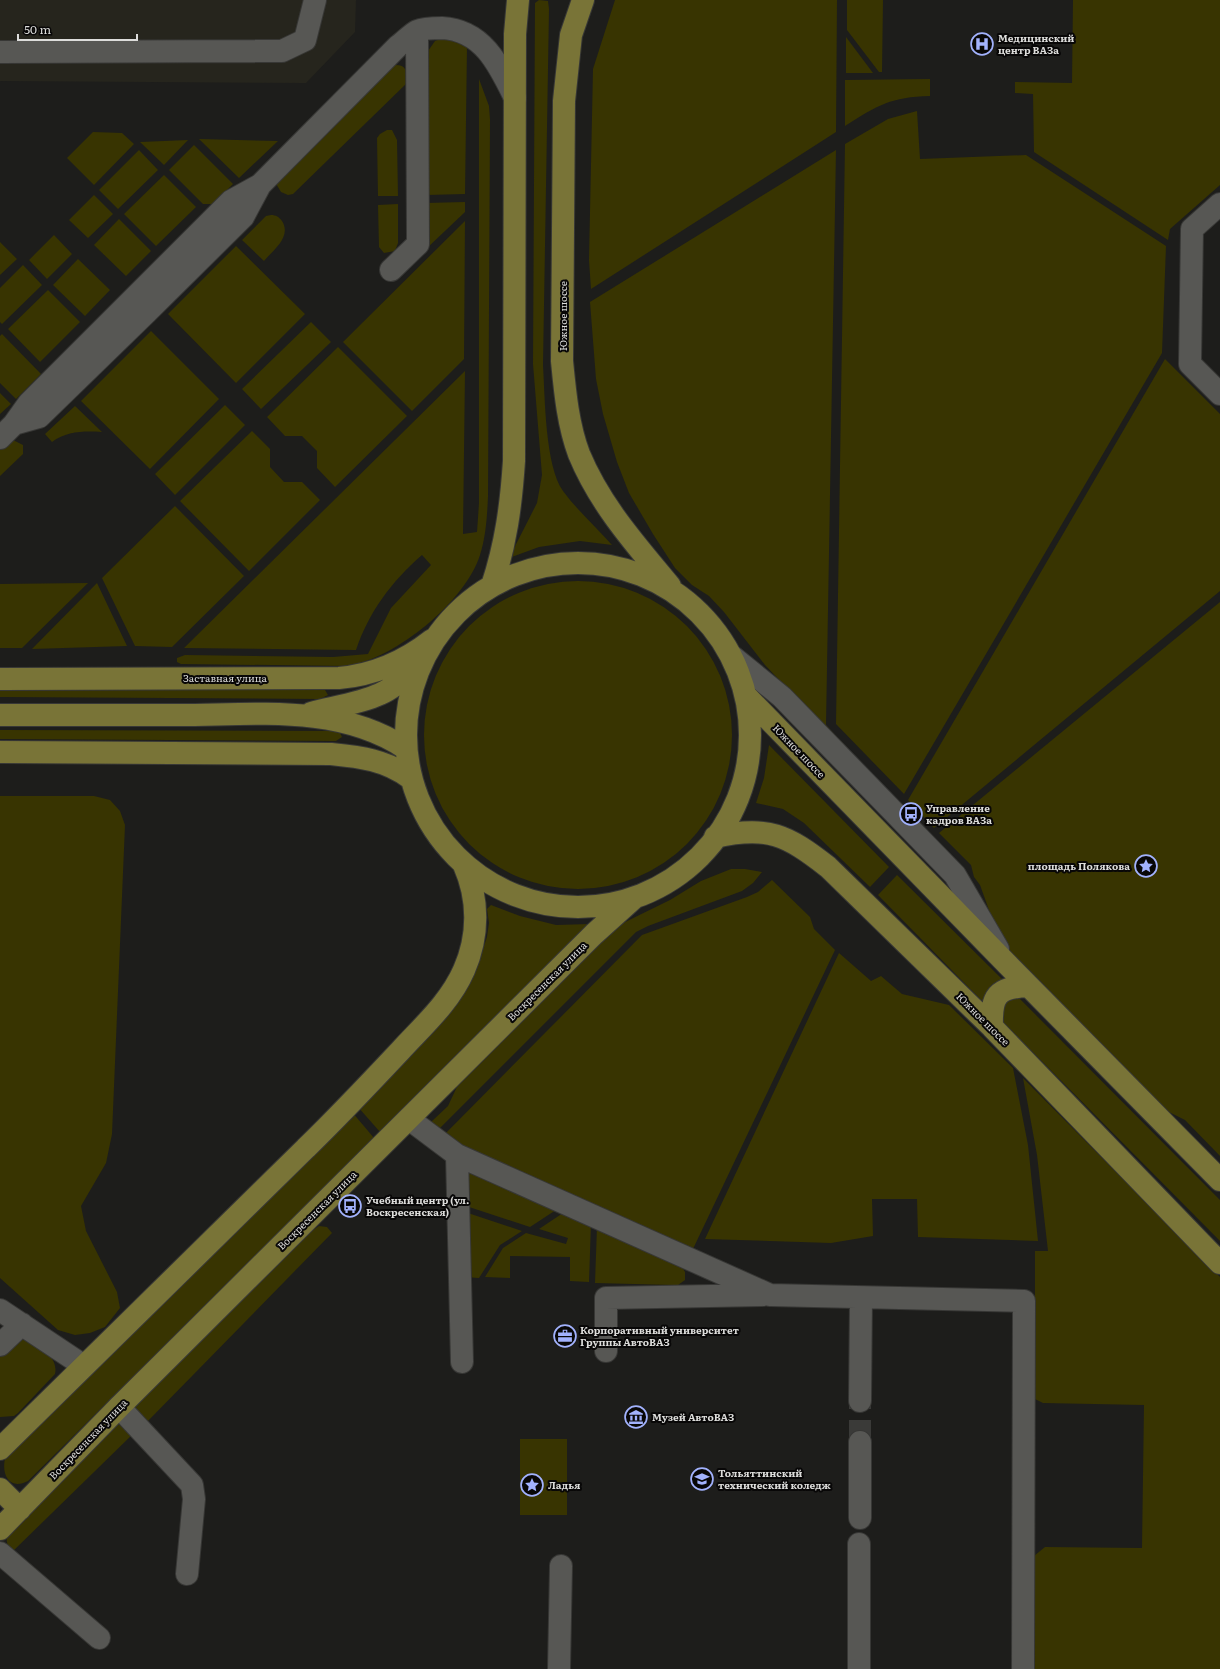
<svg xmlns="http://www.w3.org/2000/svg" width="1220" height="1669" font-family="Literata,serif">
  <style>
    .built { fill: #26251d }
    .green { fill: #383401 }
    .lines { fill: none; stroke-linecap: round; stroke-linejoin: round }
    .minor-tunnel { stroke: #3a3a38; stroke-width: 22; stroke-dasharray: 22 11; stroke-linecap: butt }
    .minor-casing { stroke: #373735; stroke-width: 24 }
    .major-casing { stroke: #373735; stroke-width: 24 }
    .minor { stroke: #575754; stroke-width: 22 }
    .major { stroke: #797437; stroke-width: 22 }
    .labels { text-anchor: middle; stroke-width: 4; stroke-linejoin: round; paint-order: stroke }
    .poi-label { font-size: 10px; font-weight: bold; fill: #dddddb; stroke: #080707; text-anchor: start }
    .street-label { font-size: 10px; fill: #dddddb; stroke: #080707 }
  </style>
  <rect width="100%" height="100%" fill="#1d1d1b"/>
  <path class="built" d="M 0,0 L 356,0 L 355,32 L 306,83 L 0,81 Z"/>
  <path class="green" d="M 539,0 L 548,1 L 549,9 L 543,365 C 545,397 545,466 563,491 C 577,510 596,527 612,545 L 580,541 L 539,547 L 509,558 L 537,503 L 542,475 L 533,364 L 535,3 Z
    M 615,0 L 837,0 L 836,132 L 591,289 L 589,260 L 593,69 Z
    M 847,0 L 883,0 L 882,72 L 879,72 L 847,30 Z
    M 1073,0 L 1220,0 L 1220,185 L 1170,229 L 1168,240 L 1034,152 L 1033,94 L 1015,93 L 1015,82 L 1072,83 Z
    M 448,36 L 467,46 L 465,194 L 426,195 L 428,51 L 435,41 Z
    M 846,37 L 873,73 L 846,73 Z
    M 393,65 C 406,64 407,70 408,82 L 293,194 L 288,195 L 281,192 L 275,182 Z
    M 479,79 L 489,106 L 490,120 L 488,497 C 487,517 486,536 480,555 C 465,602 396,658 348,666 L 181,664 L 177,662 L 177,658 L 185,655 L 333,657 L 368,654 L 391,608 L 431,565 L 422,555 C 391,582 369,612 356,650 L 184,648 L 465,371 L 463,534 L 477,532 L 479,503 Z
    M 930,79 L 930,96 C 891,97 878,105 845,126 L 845,80 Z
    M 917,111 L 920,159 L 1026,155 L 1166,246 L 1162,353 L 904,794 L 836,724 L 845,144 L 888,119 Z
    M 387,130 L 392,130 L 397,140 L 398,196 L 378,196 L 377,138 L 380,134 Z
    M 93,132 L 122,133 L 134,144 L 94,185 L 67,158 Z
    M 199,139 L 278,141 L 239,178 Z
    M 188,140 L 164,165 L 140,142 Z
    M 194,145 L 233,184 L 213,204 L 203,204 L 169,170 Z
    M 139,150 L 158,170 L 118,209 L 99,190 Z
    M 836,150 L 826,725 L 890,794 L 890,796 L 765,665 L 724,612 L 709,596 L 692,585 L 675,568 L 653,534 L 629,493 L 617,462 L 603,414 L 596,379 L 590,302 Z
    M 164,175 L 196,207 L 156,246 L 124,214 Z
    M 94,195 L 113,214 L 88,238 L 69,220 Z
    M 465,202 L 465,212 L 426,249 L 426,203 Z
    M 398,204 L 398,243 L 395,251 L 384,253 L 379,247 L 378,205 Z
    M 271,215 C 276,215 279,217 282,221 C 292,237 273,250 264,261 L 242,240 L 266,216 Z
    M 119,219 L 151,251 L 126,276 L 94,245 Z
    M 465,221 L 464,359 L 412,411 L 343,342 Z
    M 54,235 L 72,254 L 47,279 L 29,260 Z
    M 0,242 L 17,259 L 0,275 Z
    M 236,246 L 305,314 L 236,383 L 168,314 Z
    M 78,259 L 110,290 L 85,316 L 53,285 Z
    M 23,265 L 42,285 L 2,324 L 0,322 L 0,288 Z
    M 48,290 L 80,322 L 40,362 L 8,329 Z
    M 311,322 L 331,342 L 261,409 L 242,389 Z
    M 151,331 L 219,399 L 150,469 L 81,401 Z
    M 2,334 L 41,374 L 16,399 L 0,383 L 0,336 Z
    M 338,347 L 407,416 L 335,487 L 317,468 L 317,451 L 302,436 L 285,436 L 267,417 Z
    M 1165,359 L 1220,414 L 1220,591 L 934,828 L 908,800 Z
    M 0,393 L 11,404 L 0,414 Z
    M 225,405 L 245,425 L 175,495 L 155,474 Z
    M 75,406 L 102,432 C 84,431 67,431 52,442 L 45,434 Z
    M 252,431 L 270,449 L 270,467 L 284,482 L 302,482 L 320,500 L 249,571 L 180,501 Z
    M 13,440 L 23,445 L 23,454 L 0,476 L 0,449 L 7,442 Z
    M 175,506 L 244,576 L 172,647 L 135,646 L 102,578 Z
    M424 735a154 154 0 1 1 308 0a154 154 0 1 1-308 0Z
    M 88,583 L 22,648 L 0,648 L 0,584 Z
    M 97,583 L 127,646 L 32,649 Z
    M 1220,602 L 1220,1156 L 1185,1120 L 1165,1110 L 1002,946 L 980,885 L 974,877 L 971,865 L 939,833 Z
    M 0,688 L 320,689 L 325,690 L 328,695 L 320,699 L 0,697 Z
    M 0,730 L 336,731 L 340,733 L 342,737 L 336,741 L 0,739 Z
    M 769,745 L 889,867 L 870,887 L 804,823 L 783,809 L 756,803 L 764,778 Z
    M 0,796 L 94,796 L 110,800 L 120,811 L 125,825 L 112,1134 L 106,1163 L 81,1206 L 86,1231 L 117,1292 L 120,1308 L 105,1327 L 90,1333 L 75,1335 L 58,1330 L 0,1278 Z
    M 731,869 L 745,869 L 762,872 L 753,883 L 742,891 L 648,926 L 636,932 L 435,1133 L 431,1122 L 448,1106 L 462,1076 L 615,927 L 670,900 L 701,881 Z
    M 897,875 L 1006,983 C 992,984 985,989 984,1003 L 878,895 Z
    M 772,880 L 810,917 L 814,929 L 835,950 L 692,1251 L 442,1137 L 642,935 L 747,897 L 758,892 Z
    M 491,905 L 520,916 L 556,925 L 590,924 L 380,1132 L 358,1107 L 478,964 L 487,937 L 489,923 L 487,909 Z
    M 839,953 L 871,981 L 881,976 L 902,994 L 949,1005 L 1013,1068 L 1028,1145 L 1038,1241 L 918,1237 L 917,1199 L 872,1199 L 873,1236 L 831,1243 L 705,1239 Z
    M 1003,998 L 1019,998 L 1220,1200 L 1220,1241 L 999,1018 Z
    M 1023,1078 L 1220,1277 L 1220,1669 L 1033,1669 L 1034,1556 L 1045,1547 L 1142,1548 L 1144,1405 L 1043,1403 L 1035,1399 L 1035,1251 L 1048,1251 L 1037,1155 Z
    M 352,1112 L 374,1138 L 28,1481 C 9,1491 0,1474 6,1455 Z
    M 467,1167 L 559,1208 L 530,1227 L 466,1206 Z
    M 566,1211 L 591,1223 L 589,1282 L 570,1281 L 570,1257 L 510,1256 L 510,1278 L 485,1277 L 503,1248 L 526,1233 L 566,1244 L 568,1238 L 539,1229 Z
    M 465,1212 L 522,1231 L 500,1245 L 479,1278 L 465,1277 Z
    M 319,1226 L 327,1227 L 332,1233 L 145,1424 L 134,1410 L 135,1406 L 300,1239 Z
    M 597,1227 L 682,1267 L 685,1272 L 685,1280 L 678,1285 L 673,1285 L 595,1283 Z
    M 26,1338 C 38,1347 59,1356 55,1374 L 18,1413 L 14,1416 L 0,1417 L 0,1353 L 13,1340 Z
    M 118,1422 L 135,1432 L 9,1555 L 6,1535 Z
    M 520,1439 L 567,1439 L 567,1515 L 520,1515 Z"/>
  <g class="lines">
    <path class="minor-tunnel" d="M 860,1442 L 860,1401"/>
    <g class="minor-casing">
      <path id="minor" d="M 0,52 L 282,51 L 305,40 L 315,0
        M 1220,204 L 1192,229 L 1190,364 L 1220,394
        M 391,270 L 418,244 L 417,32
        M 14,424 L 39,417 L 147,312 L 243,217 L 260,185
        M 0,438 L 14,424 L 29,403 L 231,201 L 260,185 L 398,46 C 404,42 411,34 417,31 C 424,28 434,28 442,28 C 483,30 499,65 515,98
        M 733,657 L 782,697 L 955,875 L 998,949
        M 409,1119 L 457,1155 L 770,1295 L 1024,1301 L 1023,1669
        M 457,1155 L 462,1362
        M 0,1310 L 84,1366
        M 0,1345 L 22,1324
        M 606,1351 L 606,1298 L 762,1295
        M 860,1401 L 861,1298
        M 119,1407 L 192,1485 L 194,1499 L 187,1574
        M 860,1518 L 860,1442
        M 0,1553 L 99,1638
        M 559,1669 L 561,1566
        M 859,1669 L 859,1544"/>
    </g>
    <g class="major-casing">
      <path id="major" d="M 583,0 L 571,35 L 564,101 L 562,361 C 565,392 568,425 579,454 C 600,505 636,545 670,586
        M406 735a172 172 0 1 1 344 0a172 172 0 1 1-344 0Z
        M 492,586 C 506,543 511,506 514,461 L 515,34 L 518,0
        M 0,679 L 339,678 C 374,675 404,662 432,640
        M 748,698 L 1007,964 L 1220,1180
        M 311,713 C 333,707 358,704 380,694 C 395,688 407,674 419,664
        M 0,715 C 60,715 119,715 179,715 C 254,715 339,704 405,748
        M 0,752 L 331,754 C 361,757 386,760 410,778
        M 715,837 C 768,825 787,835 828,867 L 992,1027 L 1220,1263
        M 992,1027 C 991,995 997,988 1028,986
        M 0,1449 C 102,1348 204,1248 306,1148 C 339,1116 370,1083 401,1050 C 424,1025 450,1002 464,970 C 479,936 479,899 464,865
        M 0,1489 L 20,1509
        M 0,1529 L 119,1407 L 594,934 L 634,898"/>
    </g>
    <use href="#minor" class="minor"/>
    <use href="#major" class="major"/>
  </g>
  <defs>
    <g id="hospital-ring" transform="scale(1.15)"><circle r="9.5" fill="#080707" stroke="#a2b2fd" stroke-width="1.5"/><path d="M-5-5h3v3.5h4V-5h3V5h-3V1.5h-4V5h-3Z" fill="#a2b2fd"/></g>
    <g id="bus-ring" transform="scale(1.15)"><circle r="9.5" fill="#080707" stroke="#a2b2fd" stroke-width="1.5"/><path d="M-5-6H5V4H4V6H2V4H-2V6H-4V4H-5ZM-3.5-4V0h7V-4ZM-3.5 1.2v1.5H-2V1.2ZM2 1.2v1.5H3.5V1.2Z" fill="#a2b2fd"/></g>
    <g id="sight-ring" transform="scale(1.15)"><circle r="9.5" fill="#080707" stroke="#a2b2fd" stroke-width="1.5"/><path d="M0-6L1.8-2.2L6-1.7L2.9 1.2L3.7 5.4L0 3.3L-3.7 5.4L-2.9 1.2L-6-1.7L-1.8-2.2Z" fill="#a2b2fd"/></g>
    <g id="office-ring" transform="scale(1.15)"><circle r="9.5" fill="#080707" stroke="#a2b2fd" stroke-width="1.5"/><path d="M-6-3h4V-5.5h4V-3h4V5H-6ZM-1-4.5V-3h2v-1.5ZM-6 0V1H6V0Z" fill="#a2b2fd"/></g>
    <g id="museum-ring" transform="scale(1.15)"><circle r="9.5" fill="#080707" stroke="#a2b2fd" stroke-width="1.5"/><path d="M0-6L6-3V-2H-6V-3ZM-5-1h2V3h-2ZM-1-1h2V3h-2ZM3-1h2V3H3ZM-6 4H6V6H-6Z" fill="#a2b2fd"/></g>
    <g id="university-ring" transform="scale(1.15)"><circle r="9.5" fill="#080707" stroke="#a2b2fd" stroke-width="1.5"/><path d="M0-5L7-2L0 1L-7-2ZM-4 1L0 2.5L4 1V4Q0 6-4 4Z" fill="#a2b2fd"/></g>
  </defs>
  <g fill-rule="evenodd">
    <use href="#hospital-ring" x="982" y="44"/>
    <use href="#bus-ring" x="911" y="814"/>
    <use href="#sight-ring" x="1146" y="866"/>
    <use href="#bus-ring" x="350" y="1206"/>
    <use href="#office-ring" x="565" y="1336"/>
    <use href="#museum-ring" x="636" y="1417"/>
    <use href="#university-ring" x="702" y="1479"/>
    <use href="#sight-ring" x="532" y="1485"/>
  </g>
  <g class="labels">
    <g class="poi-label">
      <text x="998" y="42">Медицинский<tspan x="998" dy="12">центр ВАЗа</tspan></text>
      <text x="926" y="812">Управление<tspan x="926" dy="12">кадров ВАЗа</tspan></text>
      <text x="1130" y="870" text-anchor="end">площадь Полякова</text>
      <text x="366" y="1204">Учебный центр (ул.<tspan x="366" dy="12">Воскресенская)</tspan></text>
      <text x="580" y="1334">Корпоративный университет<tspan x="580" dy="12">Группы АвтоВАЗ</tspan></text>
      <text x="652" y="1421">Музей АвтоВАЗ</text>
      <text x="718" y="1477">Тольяттинский<tspan x="718" dy="12">технический коледж</tspan></text>
      <text x="548" y="1489">Ладья</text>
    </g>
    <g class="street-label">
      <text transform="translate(563 316) rotate(-90)" y="4">Южное шоссе</text>
      <text x="225" y="682">Заставная улица</text>
      <text transform="translate(799 751) rotate(46)" y="4">Южное шоссе</text>
      <text transform="translate(547 981) rotate(-45)" y="4">Воскресенская улица</text>
      <text transform="translate(983 1019) rotate(45)" y="4">Южное шоссе</text>
      <text transform="translate(317 1210) rotate(-45)" y="4">Воскресенская улица</text>
      <text transform="translate(88 1439) rotate(-46)" y="4">Воскресенская улица</text>
    </g>
  </g>
  <path d="M18 34v6h119v-6" fill="none" stroke="#dddddb" stroke-width="2"/>
  <text x="24" y="34" font-size="12" fill="#dddddb" stroke="#080707" stroke-width="3" paint-order="stroke">50 m</text>
</svg>
